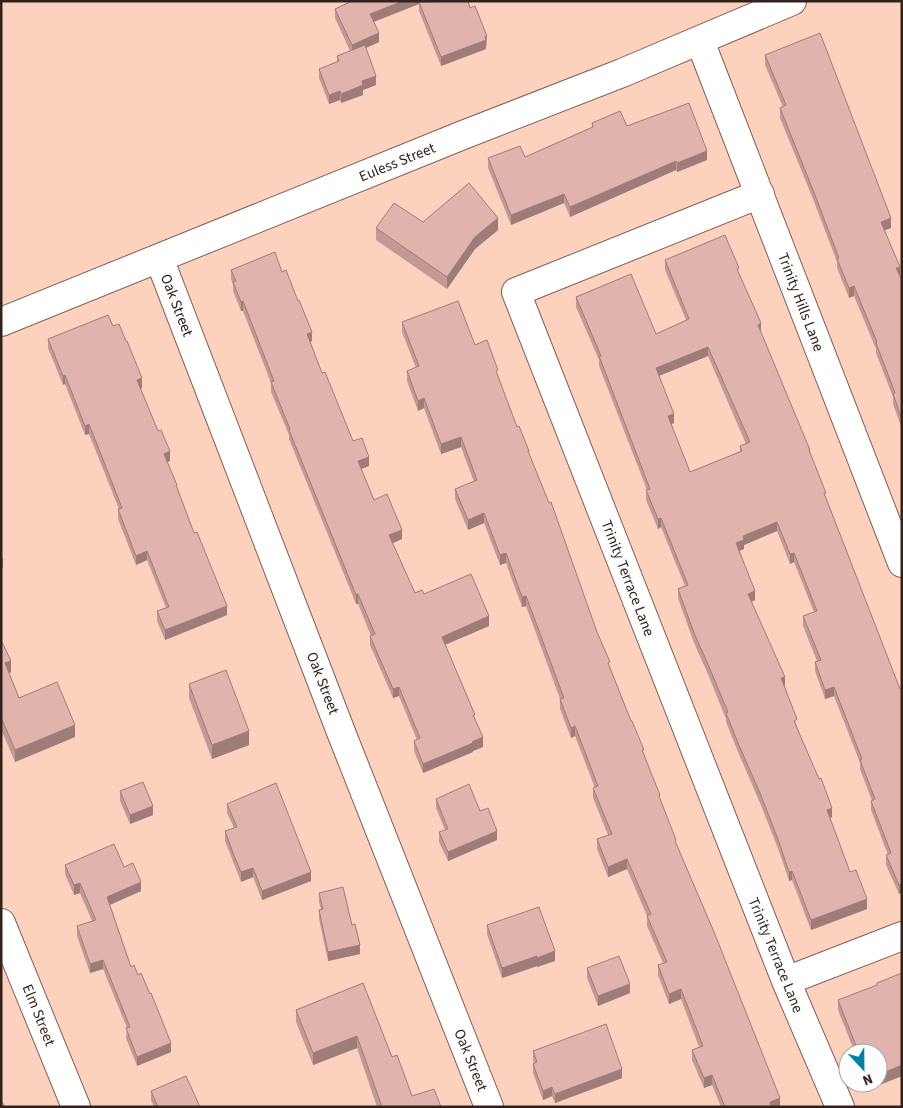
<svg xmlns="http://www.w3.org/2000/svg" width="903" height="1108" font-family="'Source Sans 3',sans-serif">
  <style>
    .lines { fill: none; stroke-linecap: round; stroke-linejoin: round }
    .minor-casing { stroke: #845f4e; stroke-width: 30 }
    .minor { stroke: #fff; stroke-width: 28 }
    .wall { fill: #c29a95; fill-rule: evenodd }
    .shaded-wall { fill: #9e7d79 }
    .building { fill: #e1b3ad; stroke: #9e7d79; fill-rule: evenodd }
    .labels { text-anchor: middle; stroke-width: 4.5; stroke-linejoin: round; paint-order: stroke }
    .street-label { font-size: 15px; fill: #32221b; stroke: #fdfdfd }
  </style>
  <rect width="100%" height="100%" fill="#fcd2bf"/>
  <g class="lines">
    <g class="minor-casing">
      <path id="minor" d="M 700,41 L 902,563
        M 760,194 L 516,292 L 786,981 L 840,1107
        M 159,258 L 341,732 L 489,1107
        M 1,322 L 463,135 L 622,73 L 792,1
        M 1,923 L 76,1107
        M 786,981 L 902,936"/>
    </g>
    <use href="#minor" class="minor"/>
  </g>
  <path class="wall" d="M 352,1 L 468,1 L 487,45 L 486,45 L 486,49 L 441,66 L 419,11 L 419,4 L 374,22 L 379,42 L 366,48 L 376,85 L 363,90 L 363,95 L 341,103 L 340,100 L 329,104 L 319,78 L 319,69 L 337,62 L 337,56 L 350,51 L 335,18 L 335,9 Z
    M 765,55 L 891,228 L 884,230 L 902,281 L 902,429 L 893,404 L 893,397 L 876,353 L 876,349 L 854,296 L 849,298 L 837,268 L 837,262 L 813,199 L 780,118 L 780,108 L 783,107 L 765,65 Z
    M 592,123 L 627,126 L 707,160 L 677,172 L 676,170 L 570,217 L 564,203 L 511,225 L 488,168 L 488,158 L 525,157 L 592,127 Z
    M 376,228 L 498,230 L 475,249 L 447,289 L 376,240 Z
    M 665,260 L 739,273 L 761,333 L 810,453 L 826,498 L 900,689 L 899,894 L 886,865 L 886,855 L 888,855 L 871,810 L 871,801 L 872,801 L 860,769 L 860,763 L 834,696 L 825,699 L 815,671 L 815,662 L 817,661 L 803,626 L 803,616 L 814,612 L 794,562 L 790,564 L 777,531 L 744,545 L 744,549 L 740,551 L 755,600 L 752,602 L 785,686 L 797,727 L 832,817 L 830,818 L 850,872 L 867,909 L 811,930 L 792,880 L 789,881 L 779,851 L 760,803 L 738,752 L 726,722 L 726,719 L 707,672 L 694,643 L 678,598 L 678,589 L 685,586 L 661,527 L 658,529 L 646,500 L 646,490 L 647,490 L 599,366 L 599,360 L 576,307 L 576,297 L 656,334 L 686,320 L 665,270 ZM 708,356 L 746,444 L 740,446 L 740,452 L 690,472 L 671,424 L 674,423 L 659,376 Z
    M 231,270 L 312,341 L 310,342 L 322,373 L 353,441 L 369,466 L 361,469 L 374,500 L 402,539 L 392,543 L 415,593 L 424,594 L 489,626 L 445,645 L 475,719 L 483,747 L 473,751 L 473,752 L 423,773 L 414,751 L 414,741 L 417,740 L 399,696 L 393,698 L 370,645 L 370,636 L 371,636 L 358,604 L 356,604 L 289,439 L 289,435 L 271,392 L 271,383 L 243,311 L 241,311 L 233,291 L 233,285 L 231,279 Z
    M 402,322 L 475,345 L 498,376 L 517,427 L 529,455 L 610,667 L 644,754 L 676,844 L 780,1107 L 721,1107 L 712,1085 L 704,1088 L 692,1060 L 692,1050 L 699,1047 L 681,999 L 669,1004 L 658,975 L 658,965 L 663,963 L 647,926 L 647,916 L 627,869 L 608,877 L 597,849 L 597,839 L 608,835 L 593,798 L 593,788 L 595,788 L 575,736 L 571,738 L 560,709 L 560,699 L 526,606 L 522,607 L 506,563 L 500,565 L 484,523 L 468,530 L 455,499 L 455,489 L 474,482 L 461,447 L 441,454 L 424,408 L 418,411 L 407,381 L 407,371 L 416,368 L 402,332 Z
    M 113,326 L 142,388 L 140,389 L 170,461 L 167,462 L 177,488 L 194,533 L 227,615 L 165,640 L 157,621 L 157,611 L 166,608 L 147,560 L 136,565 L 118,519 L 118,509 L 119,509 L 89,434 L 85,435 L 65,384 L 63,385 L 48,348 L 48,339 Z
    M 1,640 L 11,672 L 9,673 L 19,698 L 75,737 L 15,762 L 1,729 Z
    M 189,684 L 249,745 L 212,759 L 189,698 Z
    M 120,791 L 153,815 L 130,824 L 120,801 Z
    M 436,799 L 480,811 L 497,840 L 448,861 L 439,842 L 439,832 L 445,830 L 436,808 Z
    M 227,804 L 311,881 L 262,900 L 253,877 L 241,882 L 225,841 L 225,831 L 234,828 L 227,813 Z
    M 65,865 L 124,867 L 141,891 L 110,905 L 131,967 L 171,1052 L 137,1066 L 126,1038 L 127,1028 L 103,969 L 90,973 L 77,936 L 77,926 L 92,921 L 80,893 L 74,895 L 65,874 Z
    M 319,893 L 352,925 L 360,954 L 328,961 L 319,919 L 319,910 L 321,909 L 319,902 Z
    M 487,925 L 555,961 L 537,967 L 537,966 L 502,978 L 487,934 Z
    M 587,968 L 630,993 L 598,1006 L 587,978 Z
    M 902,973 L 902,1076 L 869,1089 L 867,1083 L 878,1083 L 878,1053 L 855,1053 L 838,1010 L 838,1000 L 877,985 L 877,983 Z
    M 363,983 L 392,1057 L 412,1096 L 441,1107 L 377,1107 L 357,1048 L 313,1065 L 296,1022 L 296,1010 Z
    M 533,1051 L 622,1078 L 555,1103 L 552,1096 L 543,1100 L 533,1073 L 533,1064 L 534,1063 L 533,1060 Z
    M 151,1091 L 200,1107 L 154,1107 L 151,1100 Z"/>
  <path class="shaded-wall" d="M 403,1 L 420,1 L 419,4 L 370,23 L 370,14 Z
    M 379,33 L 379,42 L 352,54 L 352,45 Z
    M 487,36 L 486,49 L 441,66 L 441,57 Z
    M 376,76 L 376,85 L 363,90 L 363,95 L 341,103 L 341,94 L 362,81 Z
    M 340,91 L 340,100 L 329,104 L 329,95 Z
    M 707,151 L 707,160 L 677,172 L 677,163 Z
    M 676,161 L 676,170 L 570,217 L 570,207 Z
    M 564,194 L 564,203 L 511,225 L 511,215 Z
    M 498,218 L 498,230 L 475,249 L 447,289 L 447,277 L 475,237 Z
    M 891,218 L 891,228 L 881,232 L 881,222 Z
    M 900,267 L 900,276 L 896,268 Z
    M 854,286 L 854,296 L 849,298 L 849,288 Z
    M 243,301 L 243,311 L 241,311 L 241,302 Z
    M 761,323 L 761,333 L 758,325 Z
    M 312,332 L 312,341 L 307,344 L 307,334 Z
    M 708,347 L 708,356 L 656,377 L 656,368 Z
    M 65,375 L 65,384 L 63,385 L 63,376 Z
    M 142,378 L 142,388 L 137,390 L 137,380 Z
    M 424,398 L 424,408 L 418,411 L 418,401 Z
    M 674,414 L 674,423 L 668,425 L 668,416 Z
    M 89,424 L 89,434 L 85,435 L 85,426 Z
    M 461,437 L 461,447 L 441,454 L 441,444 Z
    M 170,451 L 170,461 L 164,463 L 164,454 Z
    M 369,457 L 369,466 L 358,470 L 358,461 Z
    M 484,513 L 484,523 L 468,530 L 468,520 Z
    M 661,518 L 661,527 L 658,529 L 658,519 Z
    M 777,522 L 777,531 L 744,545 L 744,549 L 736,552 L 736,543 L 743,536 Z
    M 402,530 L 402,539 L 389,545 L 389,535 Z
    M 147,551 L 147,560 L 136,565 L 136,556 Z
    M 506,553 L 506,563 L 500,565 L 500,555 Z
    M 794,553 L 794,562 L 790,564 L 790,554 Z
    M 3,558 L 3,568 L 1,569 L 1,559 Z
    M 755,591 L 755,600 L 748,603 L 748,594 Z
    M 358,594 L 358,604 L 356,604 L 356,595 Z
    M 526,596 L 526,606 L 522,607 L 522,597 Z
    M 227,606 L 227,615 L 165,640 L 165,630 Z
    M 489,616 L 489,626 L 442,646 L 442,637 Z
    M 11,661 L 11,672 L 5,675 L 5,663 Z
    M 785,677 L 785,686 L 781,688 L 781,678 Z
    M 399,687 L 399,696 L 393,698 L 393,689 Z
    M 834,687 L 834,696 L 825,699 L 825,690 Z
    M 75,725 L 75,737 L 15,762 L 15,750 Z
    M 575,726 L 575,736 L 571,738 L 571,728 Z
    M 249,731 L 249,745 L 212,759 L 212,745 Z
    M 483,737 L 483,747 L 473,751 L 473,752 L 423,773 L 423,764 Z
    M 153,806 L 153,815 L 130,824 L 130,815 Z
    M 832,808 L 832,817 L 827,819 L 827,810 Z
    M 497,831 L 497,840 L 448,861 L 448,852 Z
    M 627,859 L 627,869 L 608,877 L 608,867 Z
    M 253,868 L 253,877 L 241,882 L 241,872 Z
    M 792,871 L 792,880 L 789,881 L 789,872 Z
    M 311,872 L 311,881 L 262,900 L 262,891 Z
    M 141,882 L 141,891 L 107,906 L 107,897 Z
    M 80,883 L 80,893 L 74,895 L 74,885 Z
    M 902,884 L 902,893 L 899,894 L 899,885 Z
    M 867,899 L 867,909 L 811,930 L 811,920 Z
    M 360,945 L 360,954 L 328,961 L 328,952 Z
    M 555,951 L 555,961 L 537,967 L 537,958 Z
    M 537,956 L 537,966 L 502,978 L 502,968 Z
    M 103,960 L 103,969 L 90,973 L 90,964 Z
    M 630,984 L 630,993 L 598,1006 L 598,996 Z
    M 681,989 L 681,999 L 669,1004 L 669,994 Z
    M 357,1036 L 357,1048 L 313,1065 L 313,1053 Z
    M 171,1043 L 171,1052 L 137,1066 L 137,1057 Z
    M 902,1065 L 902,1076 L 869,1089 L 869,1083 L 878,1083 L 878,1075 Z
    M 622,1069 L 622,1078 L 555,1103 L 555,1094 Z
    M 712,1075 L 712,1085 L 704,1088 L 704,1078 Z
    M 552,1087 L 552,1096 L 543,1100 L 543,1091 Z
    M 780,1098 L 780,1107 L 770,1107 L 770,1102 Z"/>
  <path class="building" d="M 352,1 L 403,1 L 370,14 L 379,33 L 352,45 L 335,9 Z
    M 468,1 L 470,8 L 475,6 L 487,36 L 485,36 L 486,40 L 441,57 L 419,2 Z
    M 820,33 L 891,218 L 881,222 L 900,267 L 896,268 L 902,281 L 902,419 L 893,394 L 895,393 L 876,343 L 877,342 L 854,286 L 849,288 L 837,259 L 839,258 L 813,190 L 780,108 L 786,105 L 765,55 Z
    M 365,45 L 376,76 L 362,81 L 363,85 L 341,94 L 340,91 L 329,95 L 319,69 L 339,61 L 337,56 Z
    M 689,103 L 707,151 L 677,163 L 676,161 L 570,207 L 564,194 L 511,215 L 488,158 L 520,146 L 525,157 L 593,127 L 592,123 L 620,111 L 627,126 Z
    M 469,183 L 498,218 L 475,237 L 447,277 L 376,228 L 394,203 L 423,222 Z
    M 725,235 L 739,268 L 737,269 L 761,323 L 758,325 L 810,450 L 809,450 L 826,493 L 824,493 L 900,689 L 901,689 L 902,690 L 902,884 L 899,885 L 886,855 L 891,853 L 871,801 L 875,799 L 860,760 L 862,759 L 834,687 L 825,690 L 815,662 L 821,660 L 803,616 L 817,611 L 794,553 L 790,554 L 777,522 L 743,536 L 744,540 L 736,543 L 755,591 L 748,594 L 785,677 L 781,678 L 797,719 L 794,721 L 819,779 L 821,778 L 832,808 L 827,810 L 850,872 L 856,870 L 867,899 L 811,920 L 792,871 L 789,872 L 779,842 L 760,793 L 738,743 L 726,713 L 728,712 L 707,662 L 694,633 L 678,589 L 688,585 L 661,518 L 658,519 L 646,490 L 650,489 L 599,356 L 601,356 L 576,297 L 631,274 L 656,334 L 689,319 L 665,260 ZM 708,347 L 750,442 L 740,446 L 742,451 L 690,472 L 668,416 L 674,414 L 656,368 Z
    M 275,252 L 282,272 L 286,270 L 298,301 L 299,300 L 312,332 L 307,334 L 322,373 L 325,372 L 353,441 L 362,438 L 369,457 L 358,461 L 374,500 L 387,494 L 402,530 L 389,535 L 415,593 L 422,590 L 424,594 L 471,574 L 489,616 L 442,637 L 475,715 L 473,715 L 483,737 L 472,742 L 473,743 L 423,764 L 414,741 L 420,738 L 399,687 L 393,689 L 370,636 L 375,634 L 358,594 L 356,595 L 289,430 L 290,429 L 271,382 L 274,381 L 243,301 L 241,302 L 233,282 L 236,281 L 231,270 Z
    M 458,301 L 475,345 L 487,340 L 498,370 L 496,371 L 517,427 L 519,426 L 529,451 L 528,451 L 549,503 L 551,502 L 597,632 L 610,662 L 608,663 L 631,721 L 632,721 L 644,750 L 642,750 L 660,795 L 659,796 L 676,840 L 675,841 L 714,932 L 780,1098 L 770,1102 L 771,1107 L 725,1107 L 712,1075 L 704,1078 L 692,1050 L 703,1046 L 681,989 L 669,994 L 658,965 L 667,962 L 647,916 L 651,914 L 627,859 L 608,867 L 597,839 L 612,834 L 593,788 L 598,786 L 575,726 L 571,728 L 560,699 L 564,698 L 526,596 L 522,597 L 506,553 L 500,555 L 484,513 L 468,520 L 455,489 L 477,480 L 461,437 L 441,444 L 424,398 L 418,401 L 407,371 L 419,366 L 402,322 Z
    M 108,315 L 113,326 L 119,324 L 126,341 L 127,341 L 142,378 L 137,380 L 158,431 L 161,430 L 170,451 L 164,454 L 177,485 L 176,485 L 194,533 L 197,532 L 227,606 L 165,630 L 157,611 L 169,607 L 147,551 L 136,556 L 118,509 L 122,508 L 89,424 L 85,426 L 65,375 L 63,376 L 48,339 Z
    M 1,640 L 11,661 L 5,663 L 19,698 L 57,682 L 75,725 L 15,750 L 1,717 Z
    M 226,670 L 249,731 L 212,745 L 189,684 Z
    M 143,782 L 153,806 L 130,815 L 120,791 Z
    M 276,783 L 311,872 L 262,891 L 253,868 L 241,872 L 233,853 L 225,831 L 237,827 L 227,804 Z
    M 469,784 L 480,811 L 488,808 L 497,831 L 448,852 L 439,832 L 448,829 L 436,799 Z
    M 114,844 L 124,867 L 133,863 L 141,882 L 107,897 L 131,967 L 134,965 L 138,975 L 141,973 L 150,994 L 151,993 L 171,1043 L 137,1057 L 126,1028 L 130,1027 L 103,960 L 90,964 L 77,926 L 96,920 L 80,883 L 74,885 L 65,865 Z
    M 343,887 L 352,925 L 355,924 L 360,945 L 328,952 L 319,910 L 323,909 L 319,893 Z
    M 539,907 L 555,951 L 537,958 L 537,956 L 502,968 L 487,925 Z
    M 619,956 L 630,984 L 598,996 L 587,968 Z
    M 902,973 L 902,1065 L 878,1075 L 878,1053 L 859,1053 L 838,1000 L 877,985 L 877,983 Z
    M 363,983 L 392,1057 L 397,1055 L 412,1096 L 434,1089 L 441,1107 L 382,1107 L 357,1036 L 313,1053 L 296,1010 Z
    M 606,1024 L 622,1069 L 555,1094 L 552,1087 L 543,1091 L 533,1064 L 537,1062 L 533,1051 Z
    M 186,1076 L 200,1107 L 158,1107 L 151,1091 Z
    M 1,1100 L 5,1107 L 1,1107 Z"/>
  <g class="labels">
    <g class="street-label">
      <text transform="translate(397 162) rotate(-22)" y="5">Euless Street</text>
      <text transform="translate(801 302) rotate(69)" y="5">Trinity Hills Lane</text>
      <text transform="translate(177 305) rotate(69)" y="5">Oak Street</text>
      <text transform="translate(628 578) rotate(69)" y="5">Trinity Terrace Lane</text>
      <text transform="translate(323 683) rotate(69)" y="5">Oak Street</text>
      <text transform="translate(776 955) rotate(68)" y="5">Trinity Terrace Lane</text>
      <text transform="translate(39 1015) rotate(68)" y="5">Elm Street</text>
      <text transform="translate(471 1060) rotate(68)" y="5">Oak Street</text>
    </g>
  </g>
  <rect width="903" height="1108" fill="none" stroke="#32221b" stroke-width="5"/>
  <g transform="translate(863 1068) rotate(158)"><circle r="24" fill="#fdfdfd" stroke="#aca5a3"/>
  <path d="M0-4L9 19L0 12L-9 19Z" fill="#0081a6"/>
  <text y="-8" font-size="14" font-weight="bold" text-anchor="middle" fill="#32221b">N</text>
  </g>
</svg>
